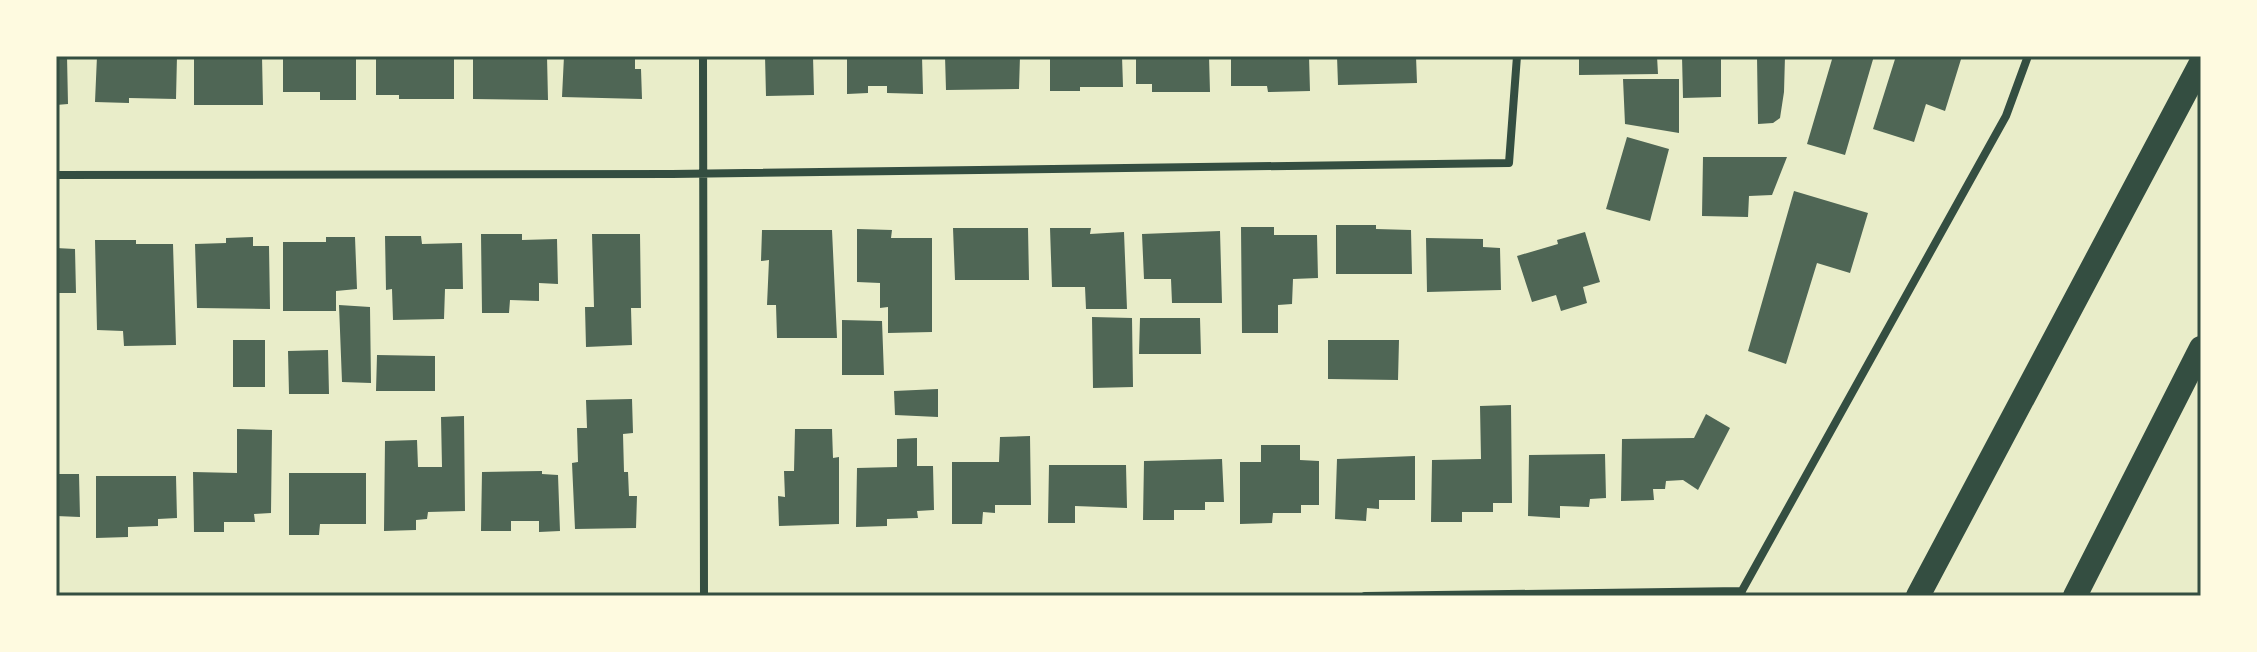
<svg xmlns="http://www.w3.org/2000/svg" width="2257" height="652" font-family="'Roboto Condensed',sans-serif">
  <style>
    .building { fill: #4f6655 }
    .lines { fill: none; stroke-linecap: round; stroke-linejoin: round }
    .minor { stroke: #344e41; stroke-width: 8 }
    .motorway { stroke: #344e41; stroke-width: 24 }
    .neatline { fill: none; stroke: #344e41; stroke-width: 3 }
  </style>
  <rect width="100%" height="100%" fill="#e9edc9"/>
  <path class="building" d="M 56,56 L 67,56 L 68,104 L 56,105 Z
    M 97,56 L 177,56 L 176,99 L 129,98 L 129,103 L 95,102 Z
    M 194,56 L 262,56 L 263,105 L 194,105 Z
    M 283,56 L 356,56 L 356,100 L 320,100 L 320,92 L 283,92 Z
    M 376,56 L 454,56 L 454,99 L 399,99 L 399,95 L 376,95 Z
    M 473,56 L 547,56 L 548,100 L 473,99 Z
    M 564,56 L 635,56 L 635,69 L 641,69 L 642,99 L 562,97 Z
    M 765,56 L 813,56 L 814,95 L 766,96 Z
    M 847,56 L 922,56 L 923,94 L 887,93 L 887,86 L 868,86 L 868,93 L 847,94 Z
    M 945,56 L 1020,56 L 1019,89 L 946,90 Z
    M 1050,56 L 1122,56 L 1123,87 L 1080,87 L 1080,91 L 1050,91 Z
    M 1136,56 L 1209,56 L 1210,92 L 1152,92 L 1152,84 L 1136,84 Z
    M 1231,56 L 1309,56 L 1310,91 L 1268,92 L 1267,86 L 1231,86 Z
    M 1337,56 L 1416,56 L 1417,83 L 1338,85 Z
    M 1579,56 L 1657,56 L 1658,74 L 1579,75 Z
    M 1682,56 L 1721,56 L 1721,97 L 1683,98 Z
    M 1757,56 L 1785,56 L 1784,92 L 1780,118 L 1773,123 L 1758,124 Z
    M 1833,56 L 1874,56 L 1845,155 L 1807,144 Z
    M 1896,56 L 1962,56 L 1945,111 L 1926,104 L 1914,142 L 1873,129 Z
    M 1623,79 L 1679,79 L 1679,133 L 1625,124 Z
    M 1627,137 L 1669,149 L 1650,221 L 1606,209 Z
    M 1703,157 L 1787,157 L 1772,195 L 1749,196 L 1748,217 L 1702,216 Z
    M 1794,191 L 1868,213 L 1850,273 L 1817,263 L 1786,364 L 1748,351 Z
    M 1336,225 L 1376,225 L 1376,229 L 1411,230 L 1412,274 L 1336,274 Z
    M 1241,227 L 1274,227 L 1274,235 L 1317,235 L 1318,278 L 1293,279 L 1292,304 L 1278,305 L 1278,333 L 1242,333 Z
    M 953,228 L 1028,228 L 1029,280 L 955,280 Z
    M 1050,228 L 1091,228 L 1090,234 L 1124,232 L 1127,309 L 1086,309 L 1085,287 L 1052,287 Z
    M 857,229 L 892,230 L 891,238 L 932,238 L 932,332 L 888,333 L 888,307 L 880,308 L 880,283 L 857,282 Z
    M 762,230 L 832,230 L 837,338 L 777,338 L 776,305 L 767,305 L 769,260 L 761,261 Z
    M 1220,231 L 1222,303 L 1172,303 L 1171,279 L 1144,279 L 1142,234 Z
    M 1585,232 L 1600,282 L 1583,287 L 1587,303 L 1561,311 L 1556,295 L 1532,302 L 1517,256 L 1558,244 L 1557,240 Z
    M 481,234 L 522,234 L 522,240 L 557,239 L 558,284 L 539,283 L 539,301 L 510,300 L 509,313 L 482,313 Z
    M 592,234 L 640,234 L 641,308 L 631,308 L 632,345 L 586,347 L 585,307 L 594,307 Z
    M 385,236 L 421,236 L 422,244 L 462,243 L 463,289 L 445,289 L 444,319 L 393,320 L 392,289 L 386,290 Z
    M 253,237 L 253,246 L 269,246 L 270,309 L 197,308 L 195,244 L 226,243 L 226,238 Z
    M 326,237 L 355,237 L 357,289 L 336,291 L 336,311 L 283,311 L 283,242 L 326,242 Z
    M 1426,238 L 1483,239 L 1483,247 L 1500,248 L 1501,290 L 1427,292 Z
    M 95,240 L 136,240 L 136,244 L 173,244 L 176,345 L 124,346 L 123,331 L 97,330 Z
    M 56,248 L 75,249 L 76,293 L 56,293 Z
    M 339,305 L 370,307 L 371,383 L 342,382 Z
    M 1092,317 L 1132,318 L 1133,387 L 1093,388 Z
    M 1140,318 L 1200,318 L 1201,354 L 1139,354 Z
    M 842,320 L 882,321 L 884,375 L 842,375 Z
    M 233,340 L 265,340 L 265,387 L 233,387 Z
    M 1328,340 L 1399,340 L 1398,380 L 1328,379 Z
    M 328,350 L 329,394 L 289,394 L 288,351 Z
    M 377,355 L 435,356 L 435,391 L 376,391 Z
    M 938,389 L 938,417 L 895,415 L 894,391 Z
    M 632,399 L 633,433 L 623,434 L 624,472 L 628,472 L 629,496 L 637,496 L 636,528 L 575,529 L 572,463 L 578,462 L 577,428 L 587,428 L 586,400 Z
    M 1511,405 L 1512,503 L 1493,503 L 1493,512 L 1462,512 L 1462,522 L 1431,522 L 1432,460 L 1481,459 L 1480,406 Z
    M 1706,414 L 1730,428 L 1698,490 L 1683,480 L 1666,481 L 1665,489 L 1653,489 L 1654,500 L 1621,501 L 1622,439 L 1694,438 Z
    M 464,416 L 465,511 L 428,512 L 427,519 L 416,520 L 416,530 L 384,531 L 385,441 L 417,440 L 418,467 L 442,467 L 441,417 Z
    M 237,429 L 272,430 L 271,513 L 254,514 L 255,522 L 224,522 L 224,532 L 194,532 L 193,472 L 237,473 Z
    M 795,429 L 832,429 L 833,458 L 839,457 L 839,524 L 779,526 L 778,496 L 785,497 L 784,471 L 794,471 Z
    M 1030,436 L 1031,505 L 995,505 L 995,513 L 983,512 L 982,524 L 952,524 L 952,462 L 999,462 L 1000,437 Z
    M 917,438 L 917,466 L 933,466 L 934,510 L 917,511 L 918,518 L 887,519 L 887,526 L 856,527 L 857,468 L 897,467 L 897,439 Z
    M 1261,445 L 1300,445 L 1300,460 L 1319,461 L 1319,505 L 1301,505 L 1301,513 L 1273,513 L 1272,523 L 1240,524 L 1240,462 L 1261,462 Z
    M 1605,454 L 1606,498 L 1590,499 L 1589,507 L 1560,506 L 1560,518 L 1528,516 L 1529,455 Z
    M 1415,456 L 1415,500 L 1379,500 L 1379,509 L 1367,508 L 1366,521 L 1335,519 L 1337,459 Z
    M 1222,459 L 1224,502 L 1205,502 L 1205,510 L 1174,510 L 1174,520 L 1143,520 L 1144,461 Z
    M 1049,465 L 1126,465 L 1127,508 L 1075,506 L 1075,523 L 1048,523 Z
    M 542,471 L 542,474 L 558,475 L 560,531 L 539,532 L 539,521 L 511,521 L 511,531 L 481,531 L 482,472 Z
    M 289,473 L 366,473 L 366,524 L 320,524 L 319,535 L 289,535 Z
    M 56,474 L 79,474 L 80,517 L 56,516 Z
    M 96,476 L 176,476 L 177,518 L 158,519 L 158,526 L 128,527 L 128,537 L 96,538 Z"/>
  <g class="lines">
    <path class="minor" d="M 703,56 L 704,596
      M 56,175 L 672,174 L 1509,163 L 1517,56
      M 1365,596 L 1742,591
      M 1739,596 L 2006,116 L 2028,56"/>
    <path class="motorway" d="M 1918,596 L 2201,63
      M 2075,596 L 2201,348"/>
  </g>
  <rect width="2257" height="652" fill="none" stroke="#fefae0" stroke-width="116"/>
  <rect x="58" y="58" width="2141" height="536" class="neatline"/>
</svg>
